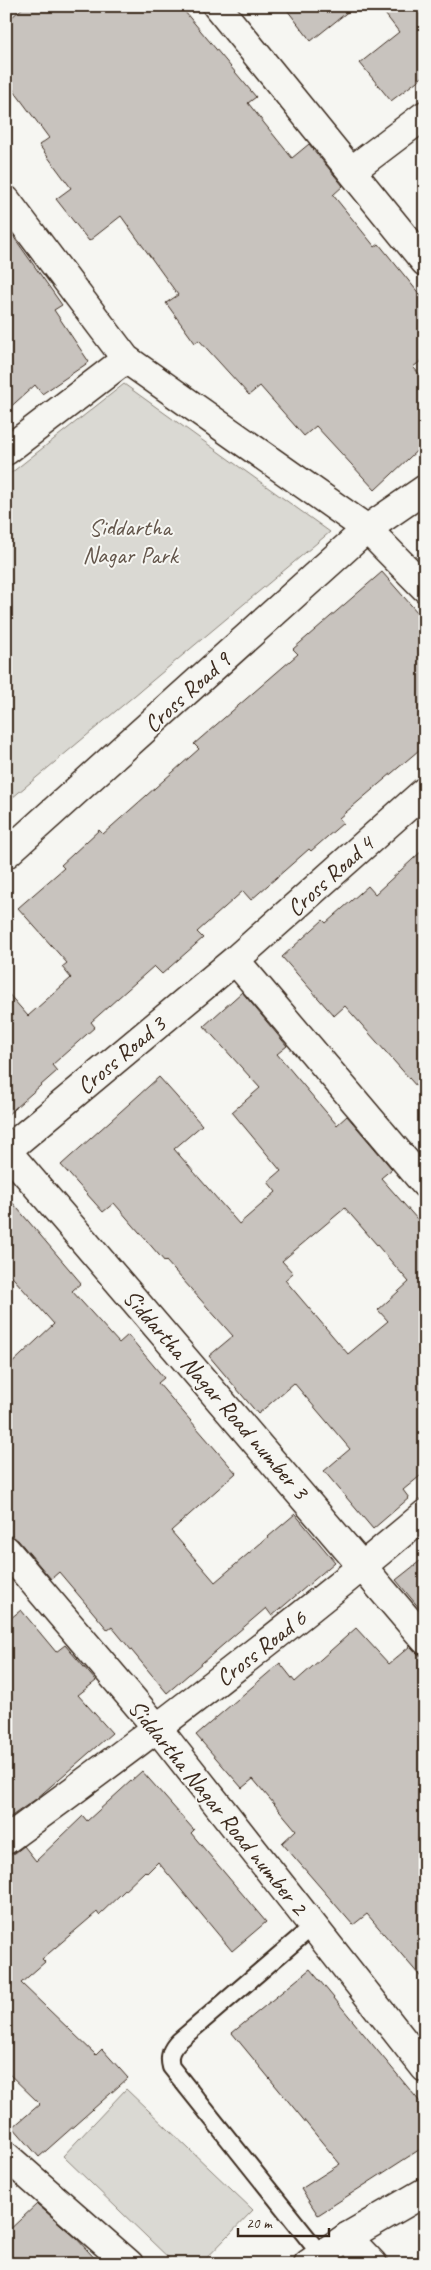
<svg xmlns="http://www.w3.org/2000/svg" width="431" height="2270" font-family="Caveat,sans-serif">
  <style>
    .green { fill: #dad9d3; stroke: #8a8278 }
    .building { fill: #c8c3be; stroke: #3b2a1e; fill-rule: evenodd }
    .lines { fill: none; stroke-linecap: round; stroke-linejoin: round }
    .lane-casing { stroke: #3b2a1e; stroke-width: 20 }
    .street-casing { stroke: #3b2a1e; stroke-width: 31 }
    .secondary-casing { stroke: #3b2a1e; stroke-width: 31 }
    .lane { stroke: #f6f6f2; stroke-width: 16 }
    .street { stroke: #f6f6f2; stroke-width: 28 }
    .secondary { stroke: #f6f6f2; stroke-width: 28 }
    .labels { text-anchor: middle; stroke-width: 4; stroke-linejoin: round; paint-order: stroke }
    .park-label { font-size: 24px; fill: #63564b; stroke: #f6f6f2 }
    .street-label { font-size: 24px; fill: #3b2a1e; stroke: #f6f6f2 }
  </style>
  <rect width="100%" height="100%" fill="#f6f6f2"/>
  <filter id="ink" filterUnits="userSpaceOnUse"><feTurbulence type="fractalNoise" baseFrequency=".02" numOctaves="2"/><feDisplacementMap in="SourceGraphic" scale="10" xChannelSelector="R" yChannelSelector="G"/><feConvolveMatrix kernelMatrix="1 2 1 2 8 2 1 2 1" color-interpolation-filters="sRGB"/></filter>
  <g filter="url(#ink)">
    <path class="green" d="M 124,384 L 330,532 L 6,803 L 6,477 Z
      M 126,2089 L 253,2210 L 201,2264 L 175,2264 L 63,2156 Z"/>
    <path class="building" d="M 25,6 L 180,6 L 256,97 L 248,103 L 292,158 L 309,144 L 343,186 L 333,195 L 375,247 L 379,244 L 425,301 L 425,358 L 413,367 L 425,380 L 425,443 L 375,490 L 316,426 L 304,436 L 260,386 L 249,395 L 199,340 L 195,343 L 166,303 L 178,295 L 121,216 L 89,241 L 56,199 L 71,188 L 39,145 L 49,138 L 6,80 L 6,22 Z
      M 284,6 L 355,6 L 311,41 Z
      M 379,6 L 425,6 L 425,75 L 391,101 L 360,63 L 399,32 Z
      M 6,226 L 62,305 L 54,310 L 89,362 L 42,394 L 35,385 L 6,411 Z
      M 382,572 L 425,621 L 425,745 L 339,818 L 343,823 L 311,851 L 309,849 L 251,900 L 243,891 L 197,932 L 203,938 L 162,974 L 154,966 L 91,1022 L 95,1027 L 52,1065 L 57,1071 L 6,1116 L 6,991 L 28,1016 L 71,978 L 62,967 L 67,963 L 18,908 L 64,868 L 61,865 L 99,830 L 103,834 L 199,749 L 194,744 L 298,654 L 293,649 Z
      M 425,848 L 425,1096 L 345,1006 L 334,1016 L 282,957 L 323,920 L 326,923 L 368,886 L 375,894 Z
      M 242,992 L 287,1046 L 277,1054 L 337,1125 L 347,1116 L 392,1169 L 381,1178 L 425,1228 L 425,1472 L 403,1490 L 409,1498 L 373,1529 L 324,1471 L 350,1449 L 294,1383 L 258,1414 L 209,1356 L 233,1336 L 166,1261 L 165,1262 L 114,1203 L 103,1212 L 61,1165 L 159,1077 L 202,1125 L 174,1149 L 239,1224 L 276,1192 L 268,1182 L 281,1171 L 232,1112 L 260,1088 L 204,1026 ZM 345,1208 L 409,1282 L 378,1310 L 388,1321 L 348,1354 L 285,1280 L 293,1273 L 282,1261 Z
      M 6,1195 L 81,1283 L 72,1291 L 119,1343 L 128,1335 L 164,1378 L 158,1383 L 236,1473 L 171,1531 L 215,1582 L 295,1514 L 335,1562 L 272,1616 L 266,1608 L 167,1693 L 112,1627 L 108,1630 L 59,1572 L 51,1579 L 18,1540 L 6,1535 L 6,1369 L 54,1324 L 6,1270 Z
      M 425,1557 L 425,1615 L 396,1580 Z
      M 21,1610 L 56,1652 L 65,1645 L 96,1681 L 78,1695 L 112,1733 L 36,1799 L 6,1820 L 6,1622 Z
      M 356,1628 L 389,1664 L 410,1646 L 419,1655 L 425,1655 L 425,1982 L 367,1914 L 353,1925 L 282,1843 L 296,1830 L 253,1779 L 242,1788 L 196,1735 L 280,1663 L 295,1682 Z
      M 142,1771 L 194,1830 L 191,1833 L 266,1922 L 232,1951 L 158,1862 L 147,1873 L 145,1871 L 99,1915 L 97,1912 L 42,1959 L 45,1962 L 21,1983 L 96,2055 L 102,2049 L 128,2078 L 39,2157 L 13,2127 L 40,2104 L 6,2071 L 6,1855 L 15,1853 L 24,1846 L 36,1861 L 83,1816 L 87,1821 Z
      M 310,1969 L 425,2108 L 425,2146 L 318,2215 L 301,2189 L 340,2164 L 232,2033 Z
      M 37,2204 L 76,2238 L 100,2264 L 6,2264 L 6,2233 Z"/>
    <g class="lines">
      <g class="lane-casing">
        <path id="lane" d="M 313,1926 L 179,2041 C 171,2049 168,2056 171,2067 L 321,2255"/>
      </g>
      <g class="street-casing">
        <path id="street" d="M 217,6 L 425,262
          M 351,171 L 425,115
          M 6,200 L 126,359 L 367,529 L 425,588
          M 6,451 L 126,359
          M 6,854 L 367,529 L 425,489
          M 235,960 L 425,1184
          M 6,1150 L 425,1640
          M 6,1151 L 235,960 L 425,791
          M 6,1550 L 158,1729 L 425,2068
          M 6,1840 C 149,1736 290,1628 425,1514
          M 6,2156 L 129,2264
          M 347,2237 L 373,2264"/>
      </g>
      <g class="secondary-casing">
        <path id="secondary" d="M 308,2264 L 347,2237 L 425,2192"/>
      </g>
      <use href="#lane" class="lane"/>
      <use href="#street" class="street"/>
      <use href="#secondary" class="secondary"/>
    </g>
  </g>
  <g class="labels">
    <g class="park-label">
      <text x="130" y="535">Siddartha<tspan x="130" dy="28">Nagar Park</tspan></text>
    </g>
    <g class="street-label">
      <text transform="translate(187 692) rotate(-42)" y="8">Cross Road 9</text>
      <text transform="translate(330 876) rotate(-42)" y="8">Cross Road 4</text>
      <text transform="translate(121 1055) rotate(-40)" y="8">Cross Road 3</text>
      <text transform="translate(216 1394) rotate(49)" y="8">Siddartha Nagar Road number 3</text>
      <text transform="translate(261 1648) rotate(-38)" y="8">Cross Road 6</text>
      <text transform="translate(218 1807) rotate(51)" y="8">Siddartha Nagar Road number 2</text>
    </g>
  </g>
  <rect width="431" height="2270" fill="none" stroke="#f6f6f2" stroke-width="25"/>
  <rect x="12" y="12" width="406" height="2245" fill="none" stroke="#3b2a1e" stroke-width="2" filter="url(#ink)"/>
  <path d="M238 2228v8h91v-8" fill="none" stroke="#3b2a1e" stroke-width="2.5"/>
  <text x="246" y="2228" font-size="15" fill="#3b2a1e" stroke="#f6f6f2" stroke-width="4" paint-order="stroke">20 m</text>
</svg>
